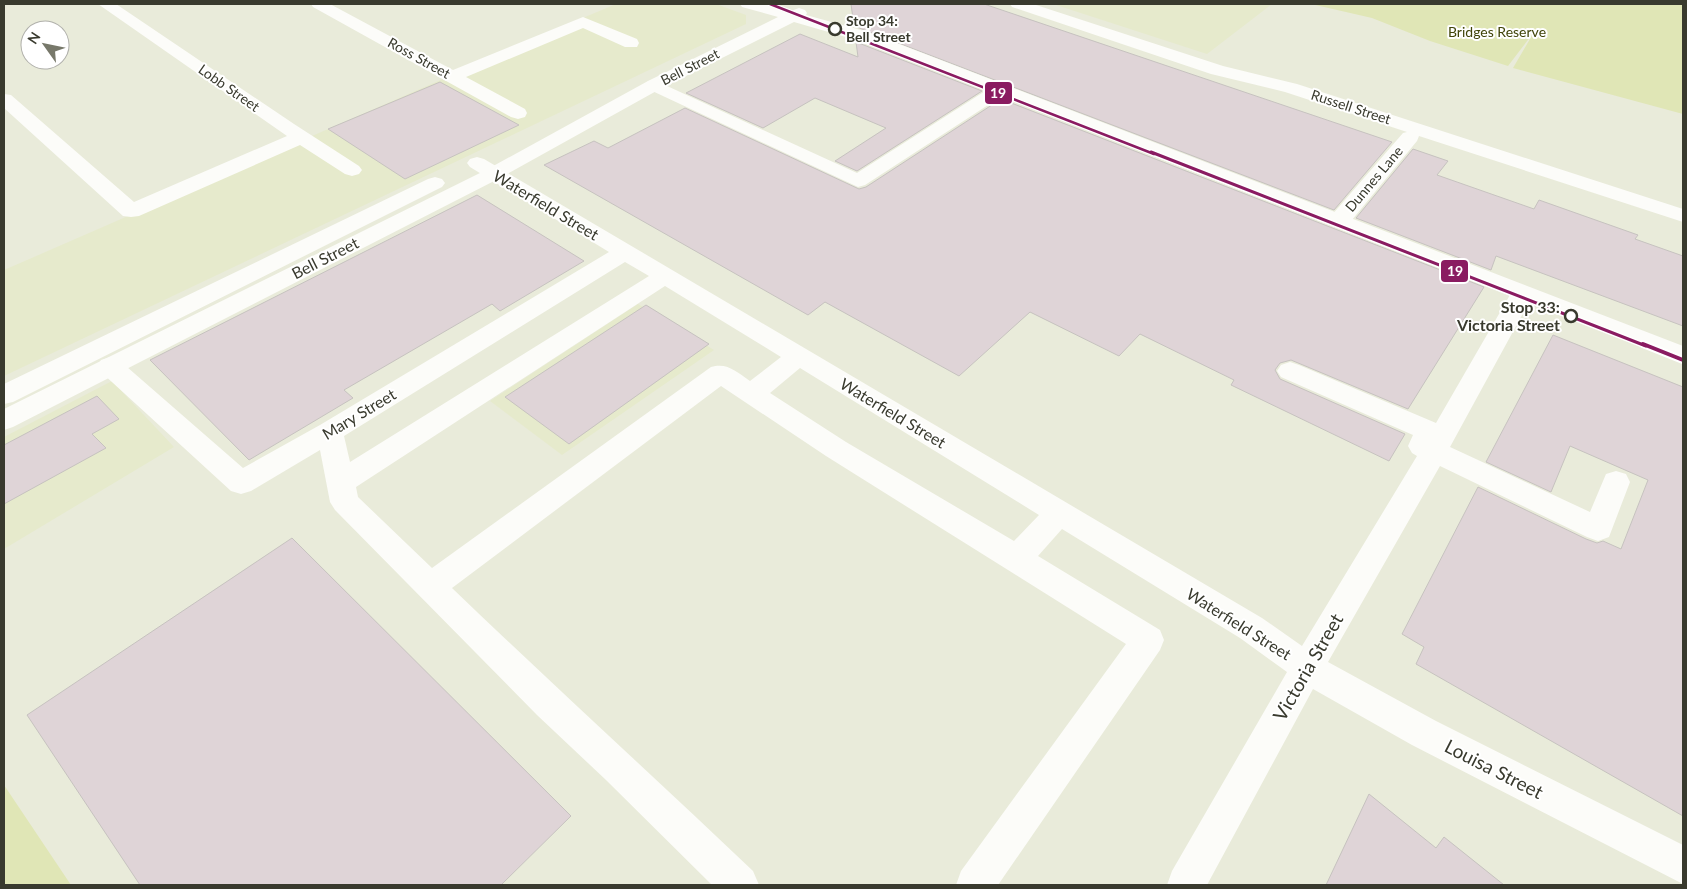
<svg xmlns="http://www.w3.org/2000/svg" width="1687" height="889" font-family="Lato,sans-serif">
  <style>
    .built { fill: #e6eacc }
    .green { fill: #e0e6b6 }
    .building { fill: #dfd4d7; stroke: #c6c2bf }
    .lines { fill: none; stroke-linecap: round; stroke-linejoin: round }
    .minor { fill: #fcfcf9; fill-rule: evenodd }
    .highway { fill: #fcfcf9; fill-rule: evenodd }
    .tram-1-far2-casing { stroke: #fff; stroke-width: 5 }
    .tram-1-far1-casing { stroke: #fff; stroke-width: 6 }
    .tram-1-casing { stroke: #fff; stroke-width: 8 }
    .tram-1-far2 { stroke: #8a1b61; stroke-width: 2.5 }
    .tram-1-far1 { stroke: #8a1b61; stroke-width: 3 }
    .tram-1 { stroke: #8a1b61; stroke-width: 4 }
    .stop-dot { fill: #fff; stroke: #393a2e; stroke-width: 2.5 }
    .labels { text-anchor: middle; stroke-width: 4; stroke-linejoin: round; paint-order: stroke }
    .far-stop-label { font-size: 14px; font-weight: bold; fill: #393a2e; stroke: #fff; text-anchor: start }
    .far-park-label { font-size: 14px; fill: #404409; stroke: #fff }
    .far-street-label { font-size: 14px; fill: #393a2e; stroke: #fff }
    .street-label { font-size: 16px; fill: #393a2e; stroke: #fff }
    .stop-label { font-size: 16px; font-weight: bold; fill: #393a2e; stroke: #fff; text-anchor: end }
    .near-street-label { font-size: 19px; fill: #393a2e; stroke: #fff }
    .line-badge { stroke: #fff; stroke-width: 2 }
    .badge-label { font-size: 14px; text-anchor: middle; font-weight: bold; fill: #fff }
  </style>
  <rect width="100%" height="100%" fill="#e9ebda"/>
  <path class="built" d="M 616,4 L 716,4 L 746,15 L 746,24 L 4,376 L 4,270 L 443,79 L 469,66 Z
    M 1053,4 L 1272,4 L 1207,54 Z
    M 638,304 L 714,350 L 562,455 L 490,401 Z
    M 112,381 L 174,447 L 4,549 L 4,437 Z"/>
  <path class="green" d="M 1311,4 L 1683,4 L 1683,114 L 1513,68 L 1534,32 L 1508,66 L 1430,41 L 1372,18 Z
    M 4,785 L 71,885 L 4,885 Z"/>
  <path class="building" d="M 851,4 L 984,4 L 1392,142 L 1334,210 L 854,26 Z
    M 800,34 L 858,57 L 856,42 L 982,91 L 857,171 L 835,161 L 886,128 L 815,98 L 763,128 L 686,93 Z
    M 440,82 L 519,125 L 405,179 L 328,129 Z
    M 1001,99 L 1484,287 L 1408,409 L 1291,360 L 1280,363 L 1275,370 L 1280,379 L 1405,434 L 1389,461 L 1231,385 L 1234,380 L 1140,334 L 1119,356 L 1030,312 L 959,376 L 825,302 L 808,315 L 544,165 L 594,141 L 608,148 L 685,108 L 859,189 L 866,187 Z
    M 1413,149 L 1448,161 L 1437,175 L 1534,209 L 1539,200 L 1638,235 L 1635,239 L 1683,256 L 1683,326 L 1496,256 L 1491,270 L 1356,218 Z
    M 477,195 L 584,261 L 500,311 L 492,304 L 344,390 L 353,398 L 249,460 L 150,360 Z
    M 646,305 L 709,344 L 569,444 L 505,397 Z
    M 1553,335 L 1683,387 L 1683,816 L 1416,664 L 1424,647 L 1402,634 L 1478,487 L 1586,539 L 1597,543 L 1603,541 L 1621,549 L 1648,480 L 1570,446 L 1551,492 L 1486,462 Z
    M 97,396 L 119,419 L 92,434 L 106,448 L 4,504 L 4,445 Z
    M 292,538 L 571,816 L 501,885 L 140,885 L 27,715 Z
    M 1369,794 L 1436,848 L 1444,837 L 1504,885 L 1326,885 Z"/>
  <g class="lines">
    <path class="minor" d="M 98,4 L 116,4 L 294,124 L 359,166 L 362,170 L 359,174 L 352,176 L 345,174 L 300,145 L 139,216 L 131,217 L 123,216 L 4,108 L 4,94 L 11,95 L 134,202 L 287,136 Z
      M 311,4 L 330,4 L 453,70 L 583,17 L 637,39 L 639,43 L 637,47 L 625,47 L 583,28 L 466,77 L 525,109 L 527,113 L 525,117 L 518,119 L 511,117 L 313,7 Z
      M 1010,4 L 1033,4 L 1223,66 L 1297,84 L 1683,209 L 1683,222 L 1419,136 L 1417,141 L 1347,226 L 1339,227 L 1331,226 L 1328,221 L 1331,216 L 1403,133 L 1407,132 L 1285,92 L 1211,74 L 1012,7 Z
      M 654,80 L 857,173 L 993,86 L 999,85 L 1005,86 L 1008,90 L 1005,94 L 865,185 L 858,187 L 648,89 L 645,85 L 648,81 Z
      M 477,157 L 484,159 L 1262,618 L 1302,646 L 1417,456 L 1412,453 L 1408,446 L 1413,435 L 1281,377 L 1277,371 L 1281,365 L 1290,362 L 1299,365 L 1436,423 L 1514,288 L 1522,286 L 1530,288 L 1534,293 L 1450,447 L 1590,512 L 1606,474 L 1616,471 L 1626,474 L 1630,482 L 1609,537 L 1598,541 L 1587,537 L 1440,466 L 1328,662 L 1436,721 L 1683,845 L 1683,884 L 1412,745 L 1313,689 L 1207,885 L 1167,885 L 1172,871 L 1287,672 L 1240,638 L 1062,529 L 1038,556 L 1160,630 L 1164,640 L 1160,650 L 998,885 L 956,885 L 961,871 L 1126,644 L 826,456 L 721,386 L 452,588 C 551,683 653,776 753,871 L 759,885 L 712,885 L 606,780 L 537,715 L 335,510 L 330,502 L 320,450 L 251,491 L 241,494 L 231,491 L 101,372 L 97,366 L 101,360 L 110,357 L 119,360 L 243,468 L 320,425 L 609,252 L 470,167 L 467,163 L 470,159 ZM 625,262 L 649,276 L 350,462 L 344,436 ZM 665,286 L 781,357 L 750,381 C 737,372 727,362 711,367 L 432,568 L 358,497 L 356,487 ZM 800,368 L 1039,515 L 1014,541 L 846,442 L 770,393 Z"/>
    <path class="highway" d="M 740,4 L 765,4 L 791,11 L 799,8 L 805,10 L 807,13 L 806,15 L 868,32 L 1683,346 L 1683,363 L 856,40 L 794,22 L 660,89 L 500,178 L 13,427 L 4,430 L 4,409 L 486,170 L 648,81 L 778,17 L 742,7 Z
      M 435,177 L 442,179 L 445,183 L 442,187 L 13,402 L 4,404 L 4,384 L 428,179 Z"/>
    <g class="tram-1-far2-casing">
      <path id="tram-1-far2" d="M 770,4 L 1154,154"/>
    </g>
    <g class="tram-1-far1-casing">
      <path id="tram-1-far1" d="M 1151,152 L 1646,346"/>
    </g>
    <g class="tram-1-casing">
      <path id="tram-1" d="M 1643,344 L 1683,360"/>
    </g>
    <use href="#tram-1-far2" class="tram-1-far2"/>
    <use href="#tram-1-far1" class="tram-1-far1"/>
    <use href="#tram-1" class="tram-1"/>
  </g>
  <g class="stop-dot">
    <circle cx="835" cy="29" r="6"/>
    <circle cx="1571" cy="316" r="6"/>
  </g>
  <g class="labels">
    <g class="far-stop-label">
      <text x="846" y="26">Stop 34:<tspan x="846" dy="16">Bell Street</tspan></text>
    </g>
    <g class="far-park-label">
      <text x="1497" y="37">Bridges Reserve</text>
    </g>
    <g class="far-street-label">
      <text transform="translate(419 58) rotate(29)" y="5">Ross Street</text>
      <text transform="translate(690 67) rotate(-27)" y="5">Bell Street</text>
      <text transform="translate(229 88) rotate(35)" y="5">Lobb Street</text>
      <text transform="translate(1351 107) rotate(18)" y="5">Russell Street</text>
      <text transform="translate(1374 179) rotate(-50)" y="5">Dunnes Lane</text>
    </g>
    <g class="street-label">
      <text transform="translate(546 205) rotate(31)" y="6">Waterfield Street</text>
      <text transform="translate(325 258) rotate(-27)" y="6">Bell Street</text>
      <text transform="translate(893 413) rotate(31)" y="6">Waterfield Street</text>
      <text transform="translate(359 414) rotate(-31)" y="6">Mary Street</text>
      <text transform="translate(1239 624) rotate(32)" y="6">Waterfield Street</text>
    </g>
    <g class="stop-label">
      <text x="1560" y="313">Stop 33:<tspan x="1560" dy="18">Victoria Street</tspan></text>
    </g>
    <g class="near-street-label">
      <text transform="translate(1308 667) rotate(-60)" y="7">Victoria Street</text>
      <text transform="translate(1494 769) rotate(27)" y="7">Louisa Street</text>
    </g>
  </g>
  <g class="line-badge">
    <rect x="984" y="81" width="29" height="24" rx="5" fill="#8a1b61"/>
    <rect x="1440" y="259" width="29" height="24" rx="5" fill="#8a1b61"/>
  </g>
  <g class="badge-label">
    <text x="998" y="98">19</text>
    <text x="1455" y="276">19</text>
  </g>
  <rect width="1687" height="889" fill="none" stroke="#393a2e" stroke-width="10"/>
  <g transform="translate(45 45) rotate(303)"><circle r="24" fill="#ffffff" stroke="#b0b0ab"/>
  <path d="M0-4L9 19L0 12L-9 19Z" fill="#77786a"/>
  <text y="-8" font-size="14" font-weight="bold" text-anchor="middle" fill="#393a2e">N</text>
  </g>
</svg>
